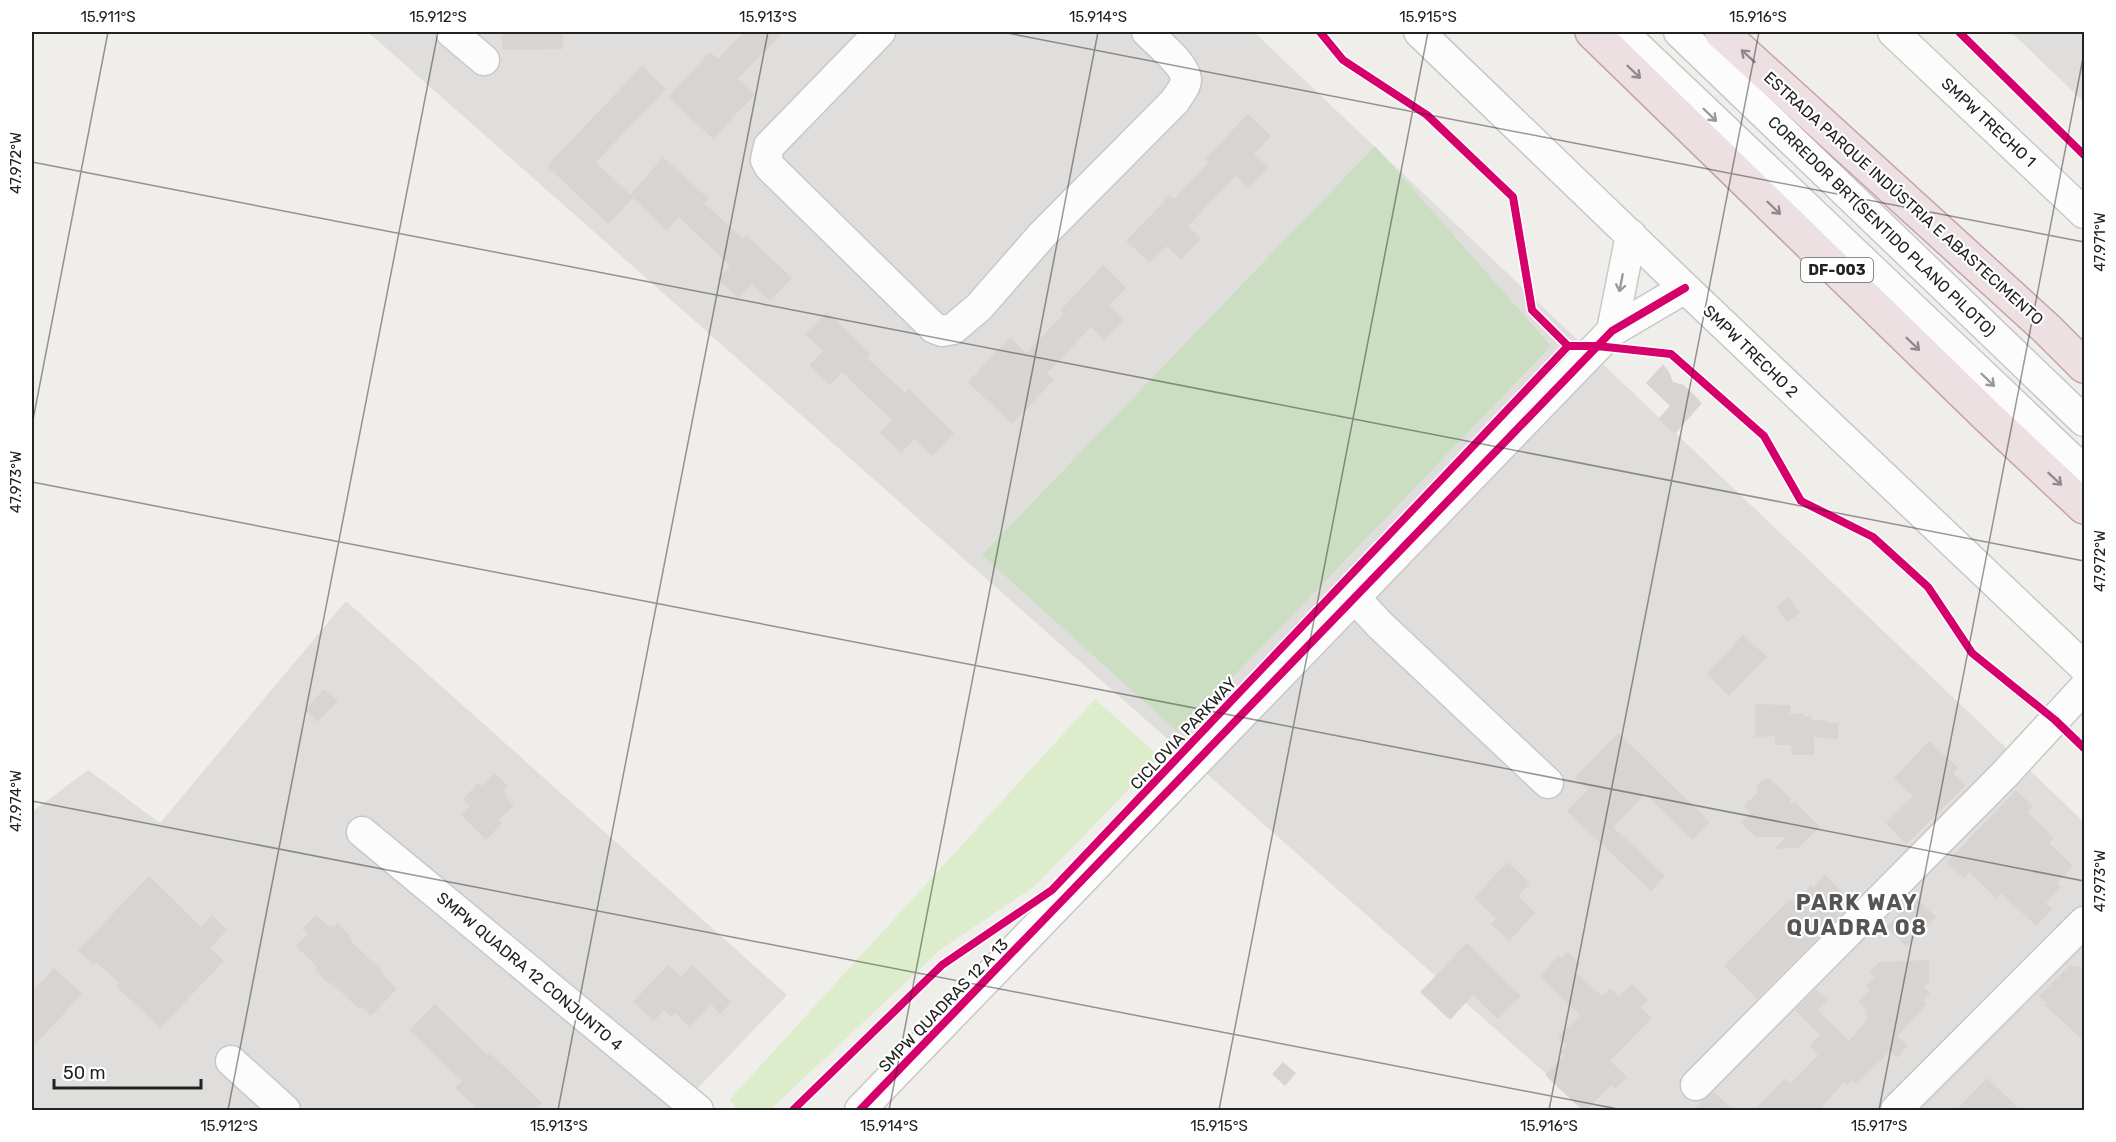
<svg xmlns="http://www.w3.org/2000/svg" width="2116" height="1142" font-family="Rubik,sans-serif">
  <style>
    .residential { fill: #dfdedc }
    .grass { fill: #ddeccb }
    .forest { fill: #cbdec1 }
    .building { fill: #d7d4d2 }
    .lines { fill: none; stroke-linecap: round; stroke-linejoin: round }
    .minor-casing { stroke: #c9c8c7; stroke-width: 33 }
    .highway-casing { stroke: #c5a2ac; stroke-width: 36 }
    .minor { stroke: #fdfcfc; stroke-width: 30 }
    .highway { stroke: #ece0e2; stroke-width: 33 }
    .cycleway-casing { stroke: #fff; stroke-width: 11 }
    .cycleway { stroke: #d6006c; stroke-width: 8 }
    .oneway { stroke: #918a8c }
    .oneway2 { stroke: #9a9a9a }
    .ticks { fill: none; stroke: #222; stroke-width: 1.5; stroke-opacity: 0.45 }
    .labels { text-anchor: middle; stroke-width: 4.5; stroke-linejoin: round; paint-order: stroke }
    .shield { fill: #fff; stroke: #646464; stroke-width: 1.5 }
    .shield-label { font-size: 15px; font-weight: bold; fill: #222 }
    .street-label { font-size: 16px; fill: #222; stroke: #fff }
    .district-label { font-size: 22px; font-weight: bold; letter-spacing: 1.5px; fill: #555; stroke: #fff }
    .neatline { fill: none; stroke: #222; stroke-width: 2 }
    .ticks-label { font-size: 15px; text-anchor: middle; fill: #222 }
  </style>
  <rect width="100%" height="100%" fill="#f0eeeb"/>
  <path class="residential" d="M 368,32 L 1254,32 L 2084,822 L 2084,1110 L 1587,1110 Z
    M 2011,32 L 2084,32 L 2084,102 Z
    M 346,601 L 787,995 L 677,1110 L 32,1110 L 32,812 L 88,770 L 160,823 Z"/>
  <path class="grass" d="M 1095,699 L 1160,757 L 1035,886 L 940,950 L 770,1110 L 737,1110 L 730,1099 Z"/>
  <path class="forest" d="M 1375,146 L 1551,346 L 1179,733 L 982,555 Z"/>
  <path class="building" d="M 502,32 L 563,32 L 563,49 L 503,50 Z
    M 744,32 L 783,32 L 738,79 L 755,94 L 713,139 L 668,97 L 710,52 L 718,59 Z
    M 642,66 L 666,89 L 596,162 L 630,195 L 663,157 L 709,199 L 704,203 L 743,239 L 746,235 L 792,278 L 770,301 L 752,284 L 738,298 L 718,279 L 730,266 L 679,217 L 667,230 L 633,198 L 608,224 L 547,166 Z
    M 1248,114 L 1271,136 L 1254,154 L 1269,167 L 1249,188 L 1236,176 L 1220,192 L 1188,226 L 1201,238 L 1181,260 L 1167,246 L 1150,263 L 1126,241 L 1170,195 L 1174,199 L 1208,163 L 1205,159 Z
    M 1103,265 L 1126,288 L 1109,305 L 1124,319 L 1104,340 L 1091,327 L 1047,373 L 1054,380 L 1012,424 L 968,382 L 1010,337 L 1026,353 L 1064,314 L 1060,311 Z
    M 827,312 L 871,354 L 867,358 L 905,393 L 909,389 L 954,433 L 932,456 L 914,439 L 901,453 L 880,433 L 892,420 L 877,406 L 842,372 L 830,385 L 809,365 L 823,351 L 805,334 Z
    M 1663,364 L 1669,372 L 1673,382 L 1684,385 L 1702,403 L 1675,434 L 1658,419 L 1670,406 L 1646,383 Z
    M 1788,597 L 1800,613 L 1787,622 L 1776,606 Z
    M 1743,635 L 1767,657 L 1729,696 L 1707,674 Z
    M 324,689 L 338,701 L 317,722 L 305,710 Z
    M 1755,704 L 1790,705 L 1790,714 L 1804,713 L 1804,717 L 1812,716 L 1812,720 L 1827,720 L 1827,723 L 1838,723 L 1838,739 L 1814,737 L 1814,755 L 1792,755 L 1791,745 L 1775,745 L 1775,736 L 1755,737 Z
    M 1618,733 L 1710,822 L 1693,840 L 1645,794 L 1613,827 L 1665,876 L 1651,891 L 1567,811 L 1588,790 L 1575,777 Z
    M 1929,741 L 1958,768 L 1953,773 L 1965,786 L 1906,844 L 1886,823 L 1913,796 L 1894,778 Z
    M 495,773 L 508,786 L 503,791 L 507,794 L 505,796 L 514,805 L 499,820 L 502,823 L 486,840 L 461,815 L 470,806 L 463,799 L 478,783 L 482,786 Z
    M 1763,779 L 1770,779 L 1790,798 L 1790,803 L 1795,802 L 1820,827 L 1798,848 L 1774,849 L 1786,837 L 1755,837 L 1741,822 L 1750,813 L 1744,806 L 1757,793 L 1757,785 Z
    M 2016,790 L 2033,806 L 2027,812 L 2054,838 L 2049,843 L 2073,866 L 2057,883 L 2061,887 L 2046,903 L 2052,909 L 2036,926 L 2001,893 L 1996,898 L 1969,872 L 1964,879 L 1947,862 Z
    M 1507,862 L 1530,883 L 1518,896 L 1535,913 L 1509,941 L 1491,924 L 1496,918 L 1474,898 Z
    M 1825,875 L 1853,902 L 1757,999 L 1724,966 L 1790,899 L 1795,903 L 1812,884 L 1813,888 Z
    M 149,876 L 201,927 L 212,915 L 227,930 L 210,948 L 224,961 L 160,1028 L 116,986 L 119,983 L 96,962 L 94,965 L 78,950 Z
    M 1915,897 L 1936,917 L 1907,947 L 1886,927 Z
    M 316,915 L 330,928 L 332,925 L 334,927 L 337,923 L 351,937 L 349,939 L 384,973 L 383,975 L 397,989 L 371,1016 L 361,1006 L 359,1009 L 331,982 L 329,984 L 315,970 L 317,967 L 296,946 L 308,934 L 302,929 Z
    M 1467,943 L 1521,996 L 1498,1019 L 1473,995 L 1450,1020 L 1420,992 Z
    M 1567,952 L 1581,964 L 1575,970 L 1576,973 L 1602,996 L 1610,988 L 1619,997 L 1632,984 L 1648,1000 L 1641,1008 L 1652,1018 L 1610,1061 L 1627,1077 L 1615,1089 L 1611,1085 L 1586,1110 L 1582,1110 L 1545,1075 L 1564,1056 L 1561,1052 L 1567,1045 L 1558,1037 L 1580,1015 L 1540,976 L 1559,955 L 1562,958 Z
    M 1929,960 L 1929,982 L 1924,987 L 1930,993 L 1923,1000 L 1927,1004 L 1897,1036 L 1908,1046 L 1897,1058 L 1890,1051 L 1857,1084 L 1852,1080 L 1848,1085 L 1844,1082 L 1819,1110 L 1754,1110 L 1785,1078 L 1790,1084 L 1818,1055 L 1810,1046 L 1820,1035 L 1795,1010 L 1816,989 L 1827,1000 L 1817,1010 L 1849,1041 L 1869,1017 L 1864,1012 L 1867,1010 L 1858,1002 L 1870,990 L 1866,986 L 1875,977 L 1870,972 L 1879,962 Z
    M 668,965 L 681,977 L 692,965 L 731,1002 L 720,1014 L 711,1004 L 689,1027 L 675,1013 L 671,1017 L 664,1010 L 654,1021 L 633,1002 Z
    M 2070,965 L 2085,968 L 2085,1042 L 2045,1005 L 2047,1003 L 2039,996 Z
    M 54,968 L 82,994 L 32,1048 L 32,992 Z
    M 435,1004 L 487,1055 L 489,1052 L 542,1103 L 534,1110 L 478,1110 L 455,1088 L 462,1081 L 409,1030 Z
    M 1283,1062 L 1296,1073 L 1285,1086 L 1272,1074 Z
    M 1987,1078 L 2020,1110 L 1956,1110 Z
    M 1714,1092 L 1733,1110 L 1693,1110 L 1702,1101 Z"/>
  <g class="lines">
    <g class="minor-casing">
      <path id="minor" d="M 451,32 L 484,60
        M 880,32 L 769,146 L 766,160 L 770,167 L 934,328 L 942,331 L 953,329 L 979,307 L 1042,235 L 1175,101 C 1179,94 1186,87 1186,79 C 1185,65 1157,42 1147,32
        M 1419,32 L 1685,288 L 2084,667
        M 1622,32 L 2084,471
        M 1679,32 L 2084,421
        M 1893,32 L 2084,213
        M 1612,331 L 1631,235
        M 1355,598 L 1380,625 L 1548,783
        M 362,832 L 698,1110
        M 231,1061 L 285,1110
        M 1696,1085 L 2004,775 L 2084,688
        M 860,1110 L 1612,331 L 1685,288
        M 1896,1110 L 2084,922"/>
    </g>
    <g class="highway-casing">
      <path id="highway" d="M 1592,32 L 1989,418 L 2084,507
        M 1721,32 L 2047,329 L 2084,366"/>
    </g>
    <use href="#minor" class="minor"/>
    <use href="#highway" class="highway"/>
    <g class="cycleway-casing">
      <path id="cycleway" d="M 1320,32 L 1343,60 L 1427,115 L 1513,197 L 1532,310 L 1568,346 L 1597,346 L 1671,354 L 1764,436 L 1801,501 L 1873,537 L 1928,587 L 1972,653 L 2055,720 L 2084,748
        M 1959,32 L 2084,155
        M 793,1110 L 942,965 L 1052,890 L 1568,346
        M 860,1110 L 1612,331 L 1685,288"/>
    </g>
    <use href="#cycleway" class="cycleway"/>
  </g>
  <defs><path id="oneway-shaft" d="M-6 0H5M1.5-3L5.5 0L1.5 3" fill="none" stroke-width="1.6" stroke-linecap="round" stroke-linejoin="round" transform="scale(1.5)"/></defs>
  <g class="oneway">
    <use href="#oneway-shaft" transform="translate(1748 56) rotate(-138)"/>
    <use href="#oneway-shaft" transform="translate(1634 72) rotate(44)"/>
    <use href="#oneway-shaft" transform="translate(1774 208) rotate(44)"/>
    <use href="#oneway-shaft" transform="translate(1913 344) rotate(44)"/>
    <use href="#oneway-shaft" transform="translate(2055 479) rotate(43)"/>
  </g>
  <g class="oneway2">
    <use href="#oneway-shaft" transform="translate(1710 115) rotate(44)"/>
    <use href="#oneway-shaft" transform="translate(1621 283) rotate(101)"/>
    <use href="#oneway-shaft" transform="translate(1988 380) rotate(44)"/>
  </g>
  <path class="ticks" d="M 1002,32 L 2084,242M 32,162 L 2084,561M 32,425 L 108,32M 32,482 L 2084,881M 32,801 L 1623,1110M 228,1110 L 438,32M 558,1110 L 768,32M 889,1110 L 1098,32M 1219,1110 L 1428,32M 1549,1110 L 1759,32M 1879,1110 L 2084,53"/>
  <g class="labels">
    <rect class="shield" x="1801" y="258" width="72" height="24" rx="4.5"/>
    <g class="shield-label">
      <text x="1837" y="275">DF-003</text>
    </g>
    <g class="street-label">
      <text transform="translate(1989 122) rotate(43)" y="6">SMPW TRECHO 1</text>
      <text transform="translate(1904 198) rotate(42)" y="6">ESTRADA PARQUE INDÚSTRIA E ABASTECIMENTO</text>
      <text transform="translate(1882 226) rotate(44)" y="6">CORREDOR BRT(SENTIDO PLANO PILOTO)</text>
      <text transform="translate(1751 351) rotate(44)" y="6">SMPW TRECHO 2</text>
      <text transform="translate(1183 733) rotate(-47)" y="6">CICLOVIA PARKWAY</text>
      <text transform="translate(530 971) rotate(40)" y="6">SMPW QUADRA 12 CONJUNTO 4</text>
      <text transform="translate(943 1005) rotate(-46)" y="6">SMPW QUADRAS 12 A 13</text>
    </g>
    <g class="district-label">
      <text x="1857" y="910">PARK WAY<tspan x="1857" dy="25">QUADRA 08</tspan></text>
    </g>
  </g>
  <rect width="2116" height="1142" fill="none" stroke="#ffffff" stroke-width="66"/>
  <path d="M54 1079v9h147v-9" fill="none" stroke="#222222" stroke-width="3"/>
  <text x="63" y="1079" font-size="18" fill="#222222" stroke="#ffffff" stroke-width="4.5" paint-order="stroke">50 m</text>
  <rect x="33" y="33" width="2050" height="1076" class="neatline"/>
  <g class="ticks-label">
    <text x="108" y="22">15.911°S</text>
    <text x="438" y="22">15.912°S</text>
    <text x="768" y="22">15.913°S</text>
    <text x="1098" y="22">15.914°S</text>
    <text x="1428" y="22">15.915°S</text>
    <text x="1758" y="22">15.916°S</text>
    <text transform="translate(16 163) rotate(-90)" y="5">47.972°W</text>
    <text transform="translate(2100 242) rotate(-90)" y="5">47.971°W</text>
    <text transform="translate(16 482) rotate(-90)" y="5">47.973°W</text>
    <text transform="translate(2100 561) rotate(-90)" y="5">47.972°W</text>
    <text transform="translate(16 801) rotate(-90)" y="5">47.974°W</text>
    <text transform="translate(2100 881) rotate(-90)" y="5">47.973°W</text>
    <text x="229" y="1131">15.912°S</text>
    <text x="559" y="1131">15.913°S</text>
    <text x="889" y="1131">15.914°S</text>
    <text x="1219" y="1131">15.915°S</text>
    <text x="1549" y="1131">15.916°S</text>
    <text x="1879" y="1131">15.917°S</text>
  </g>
</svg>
